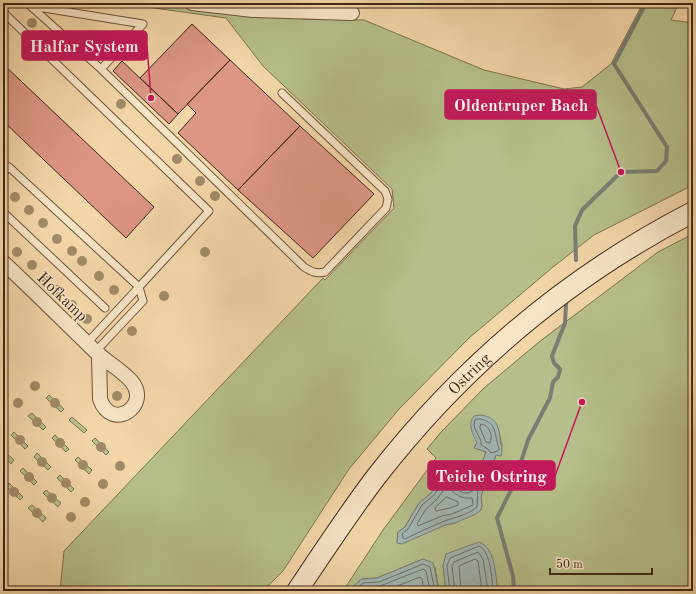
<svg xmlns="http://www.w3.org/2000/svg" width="696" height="594" font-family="'Old Standard TT',serif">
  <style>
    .green { fill: #b6bf8b; stroke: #7b7350; fill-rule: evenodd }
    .water { fill: #a1b6b3; stroke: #7a7d74 }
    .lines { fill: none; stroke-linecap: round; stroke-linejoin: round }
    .shore { stroke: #706e64; stroke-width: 1 }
    .stream { stroke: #7a7d74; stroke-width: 4 }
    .building { fill: #dc9684; stroke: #402716 }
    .lane-casing { stroke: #6d533a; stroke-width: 9 }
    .street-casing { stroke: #6d533a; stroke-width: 16 }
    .secondary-casing { stroke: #402716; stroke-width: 22 }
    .lane { stroke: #f7e4c6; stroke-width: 7 }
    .street { stroke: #f7e4c6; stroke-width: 14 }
    .secondary { stroke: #f7e4c6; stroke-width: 20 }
    .tree { fill: #a18b68 }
    .labels { text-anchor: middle; stroke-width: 3; stroke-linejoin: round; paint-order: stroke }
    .street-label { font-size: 16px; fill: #402716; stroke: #f7e4c6 }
    .leader { fill: none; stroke: #c2185b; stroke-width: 1.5 }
    .callout-dot { fill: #c2185b; stroke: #f7e4c6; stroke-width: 1.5 }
    .callout { fill: #c2185b; stroke: #c2185b; stroke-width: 1.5 }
    .callout-label { font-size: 17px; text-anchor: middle; font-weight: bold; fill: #fff }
  </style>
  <rect width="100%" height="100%" fill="#f3d6a8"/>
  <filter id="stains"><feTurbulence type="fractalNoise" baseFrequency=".005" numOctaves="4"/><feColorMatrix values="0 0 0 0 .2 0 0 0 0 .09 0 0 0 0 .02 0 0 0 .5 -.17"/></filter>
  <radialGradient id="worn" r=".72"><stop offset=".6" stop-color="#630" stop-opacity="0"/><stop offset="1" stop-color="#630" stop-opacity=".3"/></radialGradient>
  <path class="green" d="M 118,3 L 168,3 L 220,11 L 293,14 L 303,19 L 364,20 L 484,70 L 564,89 L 582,87 L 611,64 L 643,3 L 679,3 L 671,20 L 693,23 L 693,185 L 594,235 L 553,267 L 469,338 L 400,408 L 349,469 L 283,571 L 263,591 L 60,591 L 64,551 L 323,278 L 325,280 L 394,208 L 392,189 L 263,66 L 226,18 Z
    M 225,3 L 350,4 L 354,8 Z
    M 693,234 L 693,591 L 498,591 L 492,556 L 443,565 L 446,591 L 439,591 L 435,567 L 423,559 L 377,578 L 362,579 L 348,591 L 343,591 L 383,530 L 436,458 L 427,449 L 442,431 L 484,388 L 539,342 L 658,252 ZM 497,425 L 502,445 L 501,456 L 496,455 L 481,496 L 482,506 L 455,523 L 445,525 L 397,542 L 398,532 L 405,527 L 419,503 L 431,493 L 444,475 L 452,461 C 453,465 456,470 456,474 C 456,483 459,486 467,489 L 474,485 L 486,452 L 474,447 L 477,443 Z
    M 49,395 L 64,409 L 61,412 L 46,398 Z
    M 32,413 L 46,427 L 43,430 L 28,416 Z
    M 72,417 L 87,430 L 84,433 L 69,420 Z
    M 14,432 L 28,446 L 25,449 L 11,435 Z
    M 55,435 L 69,449 L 66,452 L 52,438 Z
    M 95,438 L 109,452 L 106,455 L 92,441 Z
    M 3,450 L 14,460 L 11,464 L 3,456 Z
    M 37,453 L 51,467 L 48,470 L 34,457 Z
    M 78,457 L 92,470 L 89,474 L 75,460 Z
    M 23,468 L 37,482 L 34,485 L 20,471 Z
    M 60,475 L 74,489 L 71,492 L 57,478 Z
    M 9,483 L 23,497 L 20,500 L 6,486 Z
    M 46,490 L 61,503 L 58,507 L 43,493 Z
    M 32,505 L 46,518 L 43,522 L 28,508 Z"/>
  <path class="water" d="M 480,415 C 496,417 499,425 500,440 C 501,446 503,449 501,456 L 496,455 L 481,496 L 482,506 L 481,510 L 476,514 L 455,523 L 445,525 L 402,544 L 397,543 L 398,532 L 405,527 L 419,503 L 431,493 L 444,475 L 452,461 C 458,473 452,483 467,489 L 474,485 L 486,452 L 474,448 L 477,443 C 473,434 467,424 474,416 Z
    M 479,542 C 496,548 495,575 498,591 L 446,591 L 443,565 L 446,554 Z
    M 423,559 L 433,563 L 439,591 L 348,591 L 362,579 L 377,578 Z"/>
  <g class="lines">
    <path class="shore" d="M 480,419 C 498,422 494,435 499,449 L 498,451 L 491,453 L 488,449 L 481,445 L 481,441 L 475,429 L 474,424 L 475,420 Z
      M 481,424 C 490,425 493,436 490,443 L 486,442 L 480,428 Z
      M 448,476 L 451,477 C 453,484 458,494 467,493 C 470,493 474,490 476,488 L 478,489 L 477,507 C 467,516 454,517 442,522 C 430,527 417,533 405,539 L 403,538 L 402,534 L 408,529 L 422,505 L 434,495 Z
      M 447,486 L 449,487 C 454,495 462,499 472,498 L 473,505 L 452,514 L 442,516 L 418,526 L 417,524 L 426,509 L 437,499 Z
      M 447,497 L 458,502 L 458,505 L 450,508 L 436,511 L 435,508 Z
      M 354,591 L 363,583 L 379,582 L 423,564 L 430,567 L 435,591
      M 361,591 L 365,588 L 380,586 L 423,569 L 426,571 L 430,591
      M 385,591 L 420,577 L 422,579 L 424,591
      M 450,591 L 447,566 L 450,558 L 479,546 C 491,551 492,580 493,591
      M 455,591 L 452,566 L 454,562 L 478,552 L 483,559 L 488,591
      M 461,591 L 459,566 L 475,559 L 478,561 L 482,591"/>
    <path class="stream" d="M 576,260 L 575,226 L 582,210 L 621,172 L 657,171 L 666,161 L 667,147 L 614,64 L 646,3
      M 514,591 L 513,576 L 497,518 L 514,484 L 528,440 L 550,398 L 553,382 L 558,377 L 560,369 L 554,363 L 552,356 L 565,323 L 566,304"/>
  </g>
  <path class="building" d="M 192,24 L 230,60 L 178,114 L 140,78 Z
    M 230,60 L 300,126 L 238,190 L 178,133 L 196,113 L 187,104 Z
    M 122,61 L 178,114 L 169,124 L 113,71 Z
    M 3,64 L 154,207 L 126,238 L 3,121 Z
    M 300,126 L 374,194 L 313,258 L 238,190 Z"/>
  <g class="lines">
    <g class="lane-casing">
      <path id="lane" d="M 27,3 L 101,69 L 143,24 L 31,6
        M 3,12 L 209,211 L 139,287 L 143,301 L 96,351
        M 101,69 L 304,267 C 312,272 316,274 325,272 L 386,208 L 388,199 L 385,191 L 282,93
        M 3,173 L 9,167 L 139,287 L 87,343
        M 3,212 L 105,308"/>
    </g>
    <g class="street-casing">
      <path id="street" d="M 192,3 L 253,10 L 352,13
        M 3,262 C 35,292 66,323 97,353 C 108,363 123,371 132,382 C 151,406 111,432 100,399 L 99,354"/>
    </g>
    <g class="secondary-casing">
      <g id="secondary">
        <path id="s1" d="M 297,591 C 323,552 348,514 376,477 C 463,365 567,277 693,212"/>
      </g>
    </g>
    <use href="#lane" class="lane"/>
    <use href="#street" class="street"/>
    <use href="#secondary" class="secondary"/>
  </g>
  <g class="tree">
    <circle cx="32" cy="23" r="5"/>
    <circle cx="121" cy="104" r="5"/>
    <circle cx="177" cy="159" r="5"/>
    <circle cx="200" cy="181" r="5"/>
    <circle cx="215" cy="196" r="5"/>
    <circle cx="15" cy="197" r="5"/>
    <circle cx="29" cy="210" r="5"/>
    <circle cx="43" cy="223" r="5"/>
    <circle cx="57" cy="239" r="5"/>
    <circle cx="72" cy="251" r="5"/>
    <circle cx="17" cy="252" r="5"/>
    <circle cx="205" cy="252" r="5"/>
    <circle cx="82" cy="261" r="5"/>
    <circle cx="32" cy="265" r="5"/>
    <circle cx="99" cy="276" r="5"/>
    <circle cx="45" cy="279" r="5"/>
    <circle cx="57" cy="290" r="5"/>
    <circle cx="114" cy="290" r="5"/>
    <circle cx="164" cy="296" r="5"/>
    <circle cx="72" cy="305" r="5"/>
    <circle cx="87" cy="319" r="5"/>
    <circle cx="132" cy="331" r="5"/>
    <circle cx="35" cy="386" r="5"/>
    <circle cx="117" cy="396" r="5"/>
    <circle cx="18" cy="403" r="5"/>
    <circle cx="55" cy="403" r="5"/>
    <circle cx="37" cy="422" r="5"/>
    <circle cx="20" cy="440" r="5"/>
    <circle cx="60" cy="443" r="5"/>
    <circle cx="101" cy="447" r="5"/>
    <circle cx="42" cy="462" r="5"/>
    <circle cx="83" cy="465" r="5"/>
    <circle cx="120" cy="466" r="5"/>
    <circle cx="29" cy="477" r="5"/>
    <circle cx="66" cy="483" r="5"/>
    <circle cx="103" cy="484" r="5"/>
    <circle cx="14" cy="492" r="5"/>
    <circle cx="52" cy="498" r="5"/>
    <circle cx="85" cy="502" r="5"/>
    <circle cx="37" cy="513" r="5"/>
    <circle cx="71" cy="517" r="5"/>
  </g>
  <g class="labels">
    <g class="street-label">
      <text transform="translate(63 296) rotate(44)" y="6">Hofkamp</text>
      <text dy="6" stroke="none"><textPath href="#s1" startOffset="278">Ostring</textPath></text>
    </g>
  </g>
  <path class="leader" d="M151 98L147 46M621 172L596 105M582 402L555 476"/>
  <g class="callout-dot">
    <circle cx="151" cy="98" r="4"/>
    <circle cx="621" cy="172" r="4"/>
    <circle cx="582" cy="402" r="4"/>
  </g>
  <g class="callout">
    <rect x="22" y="31" width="125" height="29" rx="4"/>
    <rect x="445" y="90" width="151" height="29" rx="4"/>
    <rect x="428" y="461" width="127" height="29" rx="4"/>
  </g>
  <g class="callout-label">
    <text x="84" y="52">Halfar System</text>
    <text x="521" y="111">Oldentruper Bach</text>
    <text x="491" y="482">Teiche Ostring</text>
  </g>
  <rect width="696" height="594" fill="none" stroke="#f3d6a8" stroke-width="16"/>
  <rect x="4" y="4" width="688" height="586" fill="none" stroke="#402716" stroke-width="2"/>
  <rect x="8" y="8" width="680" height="578" fill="none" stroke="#402716"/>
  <path d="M550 568v6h102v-6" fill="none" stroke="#402716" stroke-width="2"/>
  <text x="556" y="568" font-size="12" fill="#402716" stroke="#f7e4c6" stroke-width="3" paint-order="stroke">50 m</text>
  <rect width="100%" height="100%" filter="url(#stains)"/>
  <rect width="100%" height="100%" fill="url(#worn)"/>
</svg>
